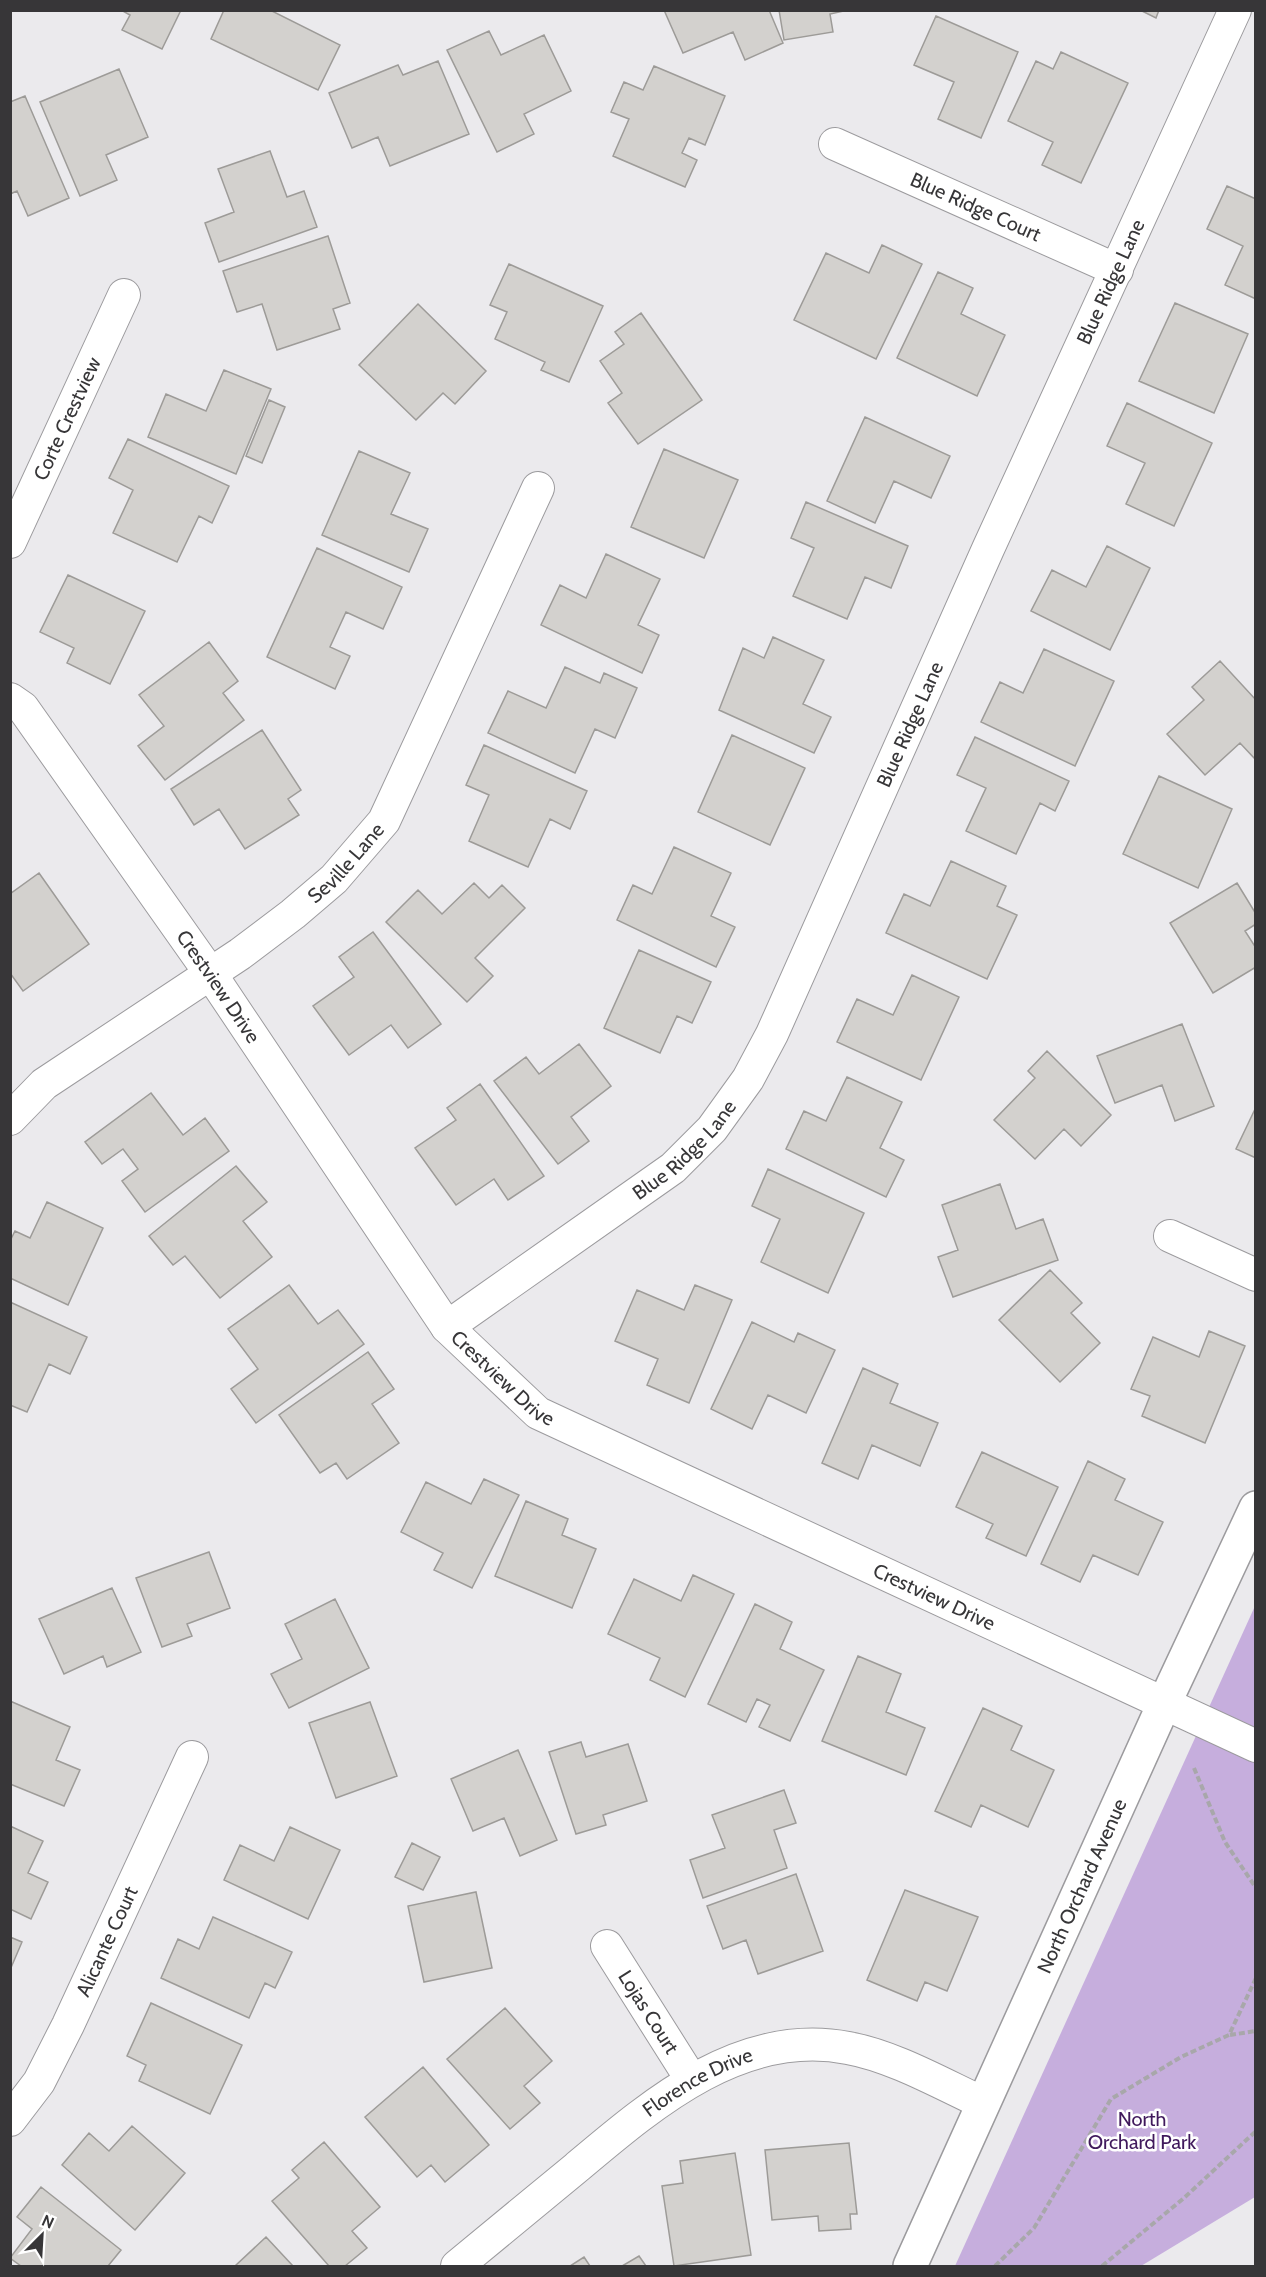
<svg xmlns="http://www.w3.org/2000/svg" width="1266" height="2277" font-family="Cabin,sans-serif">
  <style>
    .green { fill: #c6aedd }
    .building { fill: #d3d1ce; stroke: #9d9b98; stroke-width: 1.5 }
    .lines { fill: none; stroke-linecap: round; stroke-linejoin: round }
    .minor-casing { stroke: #9c9b9e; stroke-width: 34 }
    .tertiary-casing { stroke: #9c9b9e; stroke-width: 36 }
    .path { stroke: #a8a7aa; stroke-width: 4; stroke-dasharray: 6 3; stroke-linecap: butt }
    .minor { stroke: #fff; stroke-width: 32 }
    .tertiary { stroke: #fff; stroke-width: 33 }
    .labels { text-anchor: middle; stroke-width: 5; stroke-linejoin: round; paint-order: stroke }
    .street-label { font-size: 20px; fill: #373638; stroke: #fff }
    .park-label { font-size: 20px; fill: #40195c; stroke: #fff }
  </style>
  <rect width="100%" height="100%" fill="#ebeaed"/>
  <path class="green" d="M 1255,1606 L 1255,2197 L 1141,2266 L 955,2266 Z"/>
  <path class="building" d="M 121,10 L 181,10 L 162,49 L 122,30 L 130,15 Z
    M 224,10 L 270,10 L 340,45 L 318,90 L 211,39 Z
    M 664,10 L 769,10 L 783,43 L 745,60 L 733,32 L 683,53 Z
    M 779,10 L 848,10 L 830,14 L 833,32 L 784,40 Z
    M 1140,10 L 1159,10 L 1156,18 Z
    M 936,16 L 1018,52 L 981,138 L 938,119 L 954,82 L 914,65 Z
    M 489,31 L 501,55 L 544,35 L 571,91 L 524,114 L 534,134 L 497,152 L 447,50 Z
    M 1061,52 L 1128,83 L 1081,183 L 1042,165 L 1053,142 L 1008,121 L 1036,61 L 1053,69 Z
    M 438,61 L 469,134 L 390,166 L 378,137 L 352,148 L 329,93 L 398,65 L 403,75 Z
    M 654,66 L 725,96 L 705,145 L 689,138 L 682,153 L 697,160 L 685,187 L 613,156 L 629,119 L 611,112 L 624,82 L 643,90 Z
    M 119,69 L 148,137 L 106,155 L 117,180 L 80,196 L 40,102 Z
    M 25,96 L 69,198 L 28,216 L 17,191 L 10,194 L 10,102 Z
    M 270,151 L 287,197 L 304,191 L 317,227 L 219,262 L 205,223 L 234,212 L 218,169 Z
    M 1227,186 L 1256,199 L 1256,299 L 1225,285 L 1243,246 L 1207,229 Z
    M 328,236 L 350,303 L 333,309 L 340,329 L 277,350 L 262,304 L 237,312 L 223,271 Z
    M 882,245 L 922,264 L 876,359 L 794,320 L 826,253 L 869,273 Z
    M 509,264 L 603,306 L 569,382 L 541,370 L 545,362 L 495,339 L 507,312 L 490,305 Z
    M 938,272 L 973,288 L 961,314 L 1005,335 L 977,396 L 897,358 Z
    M 1175,303 L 1248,334 L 1214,413 L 1139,381 Z
    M 418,304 L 486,371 L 455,404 L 443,393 L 416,420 L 359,365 Z
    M 641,313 L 702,400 L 638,444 L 608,403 L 622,393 L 600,361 L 624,344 L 615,332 Z
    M 224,370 L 271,389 L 236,474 L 148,437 L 166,394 L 206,411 Z
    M 269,400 L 285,407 L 262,463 L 246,456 Z
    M 1127,403 L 1212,443 L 1174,526 L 1126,504 L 1145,463 L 1107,446 Z
    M 865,417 L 950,456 L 931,498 L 894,481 L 875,523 L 827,501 Z
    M 128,439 L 229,486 L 212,523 L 199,516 L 177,562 L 113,533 L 133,490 L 109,478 Z
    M 664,449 L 738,480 L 704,558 L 631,527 Z
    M 359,451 L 410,473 L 391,514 L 428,529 L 409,572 L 322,535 Z
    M 806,502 L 908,546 L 891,588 L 865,577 L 847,619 L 793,596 L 814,548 L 791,538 Z
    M 1107,546 L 1150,568 L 1110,650 L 1031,611 L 1052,570 L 1086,587 Z
    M 317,548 L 402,587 L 383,629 L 346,612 L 330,647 L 350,656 L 335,689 L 267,657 Z
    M 606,554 L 660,579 L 638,625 L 659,635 L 642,673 L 541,625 L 560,585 L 586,598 Z
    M 68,575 L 145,611 L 110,684 L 67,663 L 74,648 L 40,632 Z
    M 773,637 L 824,660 L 803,704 L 831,717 L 814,753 L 719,710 L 743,648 L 764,658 Z
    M 209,642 L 238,681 L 223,693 L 244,720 L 165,780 L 138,746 L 164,726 L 139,695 Z
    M 1044,649 L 1114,681 L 1075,766 L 981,722 L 1000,682 L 1023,693 Z
    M 1220,661 L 1256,700 L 1256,760 L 1240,743 L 1205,775 L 1167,734 L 1204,700 L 1192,687 Z
    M 565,667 L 600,683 L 604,673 L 637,688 L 615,738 L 595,729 L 575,773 L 488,733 L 508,691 L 546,708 Z
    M 262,730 L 301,790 L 288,799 L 299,815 L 245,849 L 219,809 L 194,825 L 171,789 Z
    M 732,735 L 805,768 L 770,845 L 698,812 Z
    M 975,737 L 1069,781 L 1055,811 L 1040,803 L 1016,854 L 966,831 L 986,788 L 957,775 Z
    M 484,745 L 587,791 L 570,829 L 550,819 L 528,867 L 469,841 L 489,795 L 466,785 Z
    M 1159,776 L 1232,809 L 1198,888 L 1123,854 Z
    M 674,847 L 731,873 L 711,916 L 735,927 L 716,967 L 617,920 L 633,885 L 652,894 Z
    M 951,861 L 1006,886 L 997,906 L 1017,915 L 987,979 L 886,933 L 904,894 L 930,906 Z
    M 39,873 L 89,944 L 23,991 L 10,973 L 10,894 Z
    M 474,883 L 489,898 L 502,885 L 525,908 L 475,958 L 493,976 L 467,1002 L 386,922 L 418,890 L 442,914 Z
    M 1237,883 L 1256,914 L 1256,924 L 1245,931 L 1256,948 L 1256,967 L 1213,993 L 1170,923 Z
    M 373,932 L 441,1024 L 408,1048 L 391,1025 L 349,1055 L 313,1006 L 354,977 L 339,957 Z
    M 639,950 L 711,982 L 692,1023 L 677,1016 L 660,1053 L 604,1028 Z
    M 912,975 L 959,997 L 921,1080 L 837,1042 L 857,999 L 893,1015 Z
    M 1182,1024 L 1214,1106 L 1175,1121 L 1162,1085 L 1115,1103 L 1097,1056 Z
    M 579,1044 L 611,1086 L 571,1117 L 589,1141 L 558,1164 L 494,1081 L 526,1057 L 539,1074 Z
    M 1047,1051 L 1111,1115 L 1081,1146 L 1064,1129 L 1035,1159 L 994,1120 L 1035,1078 L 1028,1071 Z
    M 847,1077 L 902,1102 L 880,1148 L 904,1160 L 886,1197 L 786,1149 L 804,1111 L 826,1121 Z
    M 480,1084 L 544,1176 L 508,1200 L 494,1179 L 456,1205 L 415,1148 L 456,1120 L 447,1108 Z
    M 151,1093 L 183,1135 L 205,1118 L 229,1151 L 145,1212 L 122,1181 L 138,1169 L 123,1149 L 102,1164 L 85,1142 Z
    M 1256,1107 L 1256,1158 L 1236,1149 Z
    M 236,1166 L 267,1202 L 243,1221 L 272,1257 L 220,1298 L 185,1256 L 173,1265 L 149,1236 Z
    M 768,1169 L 864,1213 L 828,1293 L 761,1262 L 780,1219 L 752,1206 Z
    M 1000,1184 L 1016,1229 L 1043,1219 L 1058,1260 L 953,1297 L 938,1257 L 958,1250 L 942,1205 Z
    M 47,1202 L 103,1228 L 68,1305 L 10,1278 L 10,1241 L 15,1231 L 30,1238 Z
    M 1050,1270 L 1082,1303 L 1071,1313 L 1100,1343 L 1060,1382 L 999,1320 Z
    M 289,1285 L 318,1324 L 338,1310 L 364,1344 L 256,1423 L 231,1389 L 258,1369 L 228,1329 Z
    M 695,1285 L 732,1300 L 689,1403 L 647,1385 L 658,1359 L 615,1341 L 637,1290 L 684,1310 Z
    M 10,1302 L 87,1337 L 70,1374 L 49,1364 L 27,1412 L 10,1405 Z
    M 752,1322 L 794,1342 L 798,1333 L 835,1350 L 806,1413 L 768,1395 L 752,1429 L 711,1409 Z
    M 1209,1331 L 1245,1346 L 1205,1443 L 1142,1416 L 1150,1396 L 1131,1389 L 1153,1337 L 1199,1357 Z
    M 368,1352 L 394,1389 L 372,1404 L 399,1443 L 347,1479 L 336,1463 L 320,1473 L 279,1415 Z
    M 863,1368 L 898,1384 L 890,1403 L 938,1423 L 920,1466 L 872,1445 L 858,1479 L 822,1463 Z
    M 982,1452 L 1058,1487 L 1026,1556 L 986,1538 L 993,1524 L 956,1507 Z
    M 1088,1461 L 1125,1479 L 1115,1500 L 1163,1522 L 1138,1575 L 1093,1555 L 1080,1582 L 1041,1564 Z
    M 484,1479 L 519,1495 L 472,1588 L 434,1570 L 443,1553 L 401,1532 L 426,1482 L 471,1504 Z
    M 526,1501 L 568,1519 L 562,1535 L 596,1549 L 572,1608 L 495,1576 Z
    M 209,1552 L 230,1608 L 187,1624 L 192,1636 L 162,1647 L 136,1578 Z
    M 693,1575 L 734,1594 L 685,1697 L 650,1680 L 660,1658 L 608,1634 L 634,1579 L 681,1601 Z
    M 112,1588 L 141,1652 L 107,1667 L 103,1656 L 64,1674 L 39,1619 Z
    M 335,1599 L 369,1668 L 289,1708 L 271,1674 L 302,1659 L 285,1624 Z
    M 755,1604 L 792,1622 L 780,1649 L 824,1670 L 790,1741 L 759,1727 L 770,1705 L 757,1699 L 746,1722 L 708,1704 Z
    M 858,1656 L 901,1674 L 886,1712 L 925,1728 L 906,1775 L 822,1741 Z
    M 10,1701 L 70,1727 L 56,1760 L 80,1770 L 64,1806 L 10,1784 Z
    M 370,1702 L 397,1776 L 336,1798 L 309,1723 Z
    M 983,1708 L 1022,1726 L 1011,1750 L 1054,1770 L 1028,1827 L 981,1805 L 971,1827 L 935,1811 Z
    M 581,1742 L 586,1757 L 628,1744 L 647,1801 L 603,1815 L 606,1825 L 576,1834 L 549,1752 Z
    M 518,1750 L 557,1840 L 520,1856 L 504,1818 L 473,1831 L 451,1779 Z
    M 784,1790 L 796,1823 L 774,1830 L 787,1868 L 703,1898 L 690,1860 L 725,1848 L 712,1815 Z
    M 10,1826 L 43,1841 L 28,1873 L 48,1882 L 31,1919 L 10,1909 Z
    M 290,1827 L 340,1850 L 308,1919 L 224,1880 L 240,1845 L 274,1861 Z
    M 412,1843 L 440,1857 L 423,1890 L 395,1877 Z
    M 796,1874 L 823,1951 L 758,1974 L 746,1940 L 723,1949 L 707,1906 Z
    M 905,1890 L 978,1917 L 947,1991 L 925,1982 L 917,2001 L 867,1980 Z
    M 476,1892 L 492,1968 L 424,1982 L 408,1906 Z
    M 213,1917 L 292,1952 L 275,1988 L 265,1983 L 249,2018 L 161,1978 L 178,1939 L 199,1949 Z
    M 10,1937 L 22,1942 L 10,1970 Z
    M 151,2003 L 242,2045 L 210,2114 L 139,2081 L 146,2065 L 127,2056 Z
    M 505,2008 L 552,2061 L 524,2086 L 540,2103 L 510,2129 L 447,2059 Z
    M 423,2067 L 489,2145 L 445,2182 L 431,2165 L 417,2177 L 365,2117 Z
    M 132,2126 L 185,2173 L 135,2230 L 62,2165 L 89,2133 L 109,2151 Z
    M 324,2142 L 380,2207 L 352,2231 L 367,2248 L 345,2266 L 329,2266 L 272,2201 L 299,2178 L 292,2170 Z
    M 849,2143 L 857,2214 L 850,2214 L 851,2229 L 819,2231 L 818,2216 L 772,2220 L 765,2150 Z
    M 735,2153 L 751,2255 L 674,2266 L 662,2186 L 683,2183 L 680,2161 Z
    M 41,2187 L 121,2250 L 108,2266 L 21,2266 L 10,2258 L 32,2229 L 17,2217 Z
    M 266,2237 L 293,2266 L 235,2266 Z
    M 639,2256 L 646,2266 L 622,2266 Z
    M 584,2257 L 590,2266 L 570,2266 Z"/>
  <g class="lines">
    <g class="minor-casing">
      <g id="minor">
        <path id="s1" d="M 835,144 L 1117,270"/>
        <path id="s2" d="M 10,542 L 124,295"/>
        <path id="s3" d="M 10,699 L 23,708 L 210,973 L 447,1327 L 538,1413 L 1256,1746"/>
        <path id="s4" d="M 10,1119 L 44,1084 L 240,954 L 293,914 L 334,879 L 384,821 L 538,488"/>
        <path d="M 1170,1236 L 1256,1275"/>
        <path id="s5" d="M 447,1327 L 673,1168 L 712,1129 L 748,1079 L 772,1034 L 988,549 L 1235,10"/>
        <path id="s6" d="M 607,1946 L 691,2079"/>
        <path id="s7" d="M 10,2120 L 39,2082 L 68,2025 L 192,1757"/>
        <path id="s8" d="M 457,2266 C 496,2234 536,2201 576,2168 C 652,2104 741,2027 848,2048 C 893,2056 942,2084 983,2103"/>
      </g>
    </g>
    <g class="tertiary-casing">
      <g id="tertiary">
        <path id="s9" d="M 910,2266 L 1164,1704 L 1256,1508"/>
      </g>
    </g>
    <path class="path" d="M 1194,1768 L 1225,1842 L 1256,1888
      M 1230,2035 L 1256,2031
      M 995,2266 L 1034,2228 L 1111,2099 L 1181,2057 L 1229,2035 L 1256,1978
      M 1102,2266 L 1184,2198 L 1256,2131"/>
    <use href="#minor" class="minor"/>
    <use href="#tertiary" class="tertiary"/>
  </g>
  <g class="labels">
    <g class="street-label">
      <text dy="7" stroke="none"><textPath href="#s1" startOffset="154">Blue Ridge Court</textPath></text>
      <text dy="7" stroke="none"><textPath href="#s5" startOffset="1269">Blue Ridge Lane</textPath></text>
      <text dy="7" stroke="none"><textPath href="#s2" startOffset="136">Corte Crestview</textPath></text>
      <text dy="7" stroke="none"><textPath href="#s5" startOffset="783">Blue Ridge Lane</textPath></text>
      <text dy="7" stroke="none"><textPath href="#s4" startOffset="424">Seville Lane</textPath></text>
      <text dy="7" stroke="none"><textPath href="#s3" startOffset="356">Crestview Drive</textPath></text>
      <text dy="7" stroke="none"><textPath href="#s5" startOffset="297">Blue Ridge Lane</textPath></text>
      <text dy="7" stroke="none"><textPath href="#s3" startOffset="842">Crestview Drive</textPath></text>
      <text dy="7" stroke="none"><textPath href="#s3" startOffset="1328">Crestview Drive</textPath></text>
      <text dy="7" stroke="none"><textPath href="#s9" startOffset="417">North Orchard Avenue</textPath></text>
      <text dy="7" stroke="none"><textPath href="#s7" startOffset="204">Alicante Court</textPath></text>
      <text dy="7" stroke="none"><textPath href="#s6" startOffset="78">Lojas Court</textPath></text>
      <text dy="7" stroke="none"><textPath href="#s8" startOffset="304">Florence Drive</textPath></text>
    </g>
    <g class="park-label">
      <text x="1142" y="2126">North<tspan x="1142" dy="23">Orchard Park</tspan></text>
    </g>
  </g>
  <rect width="1266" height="2277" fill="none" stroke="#373638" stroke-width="24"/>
  <g transform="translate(42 2235) rotate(24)" stroke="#ffffff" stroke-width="4.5" paint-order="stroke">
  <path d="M0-4.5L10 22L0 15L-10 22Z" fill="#373638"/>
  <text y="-9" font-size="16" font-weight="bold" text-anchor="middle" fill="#373638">N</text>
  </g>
</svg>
